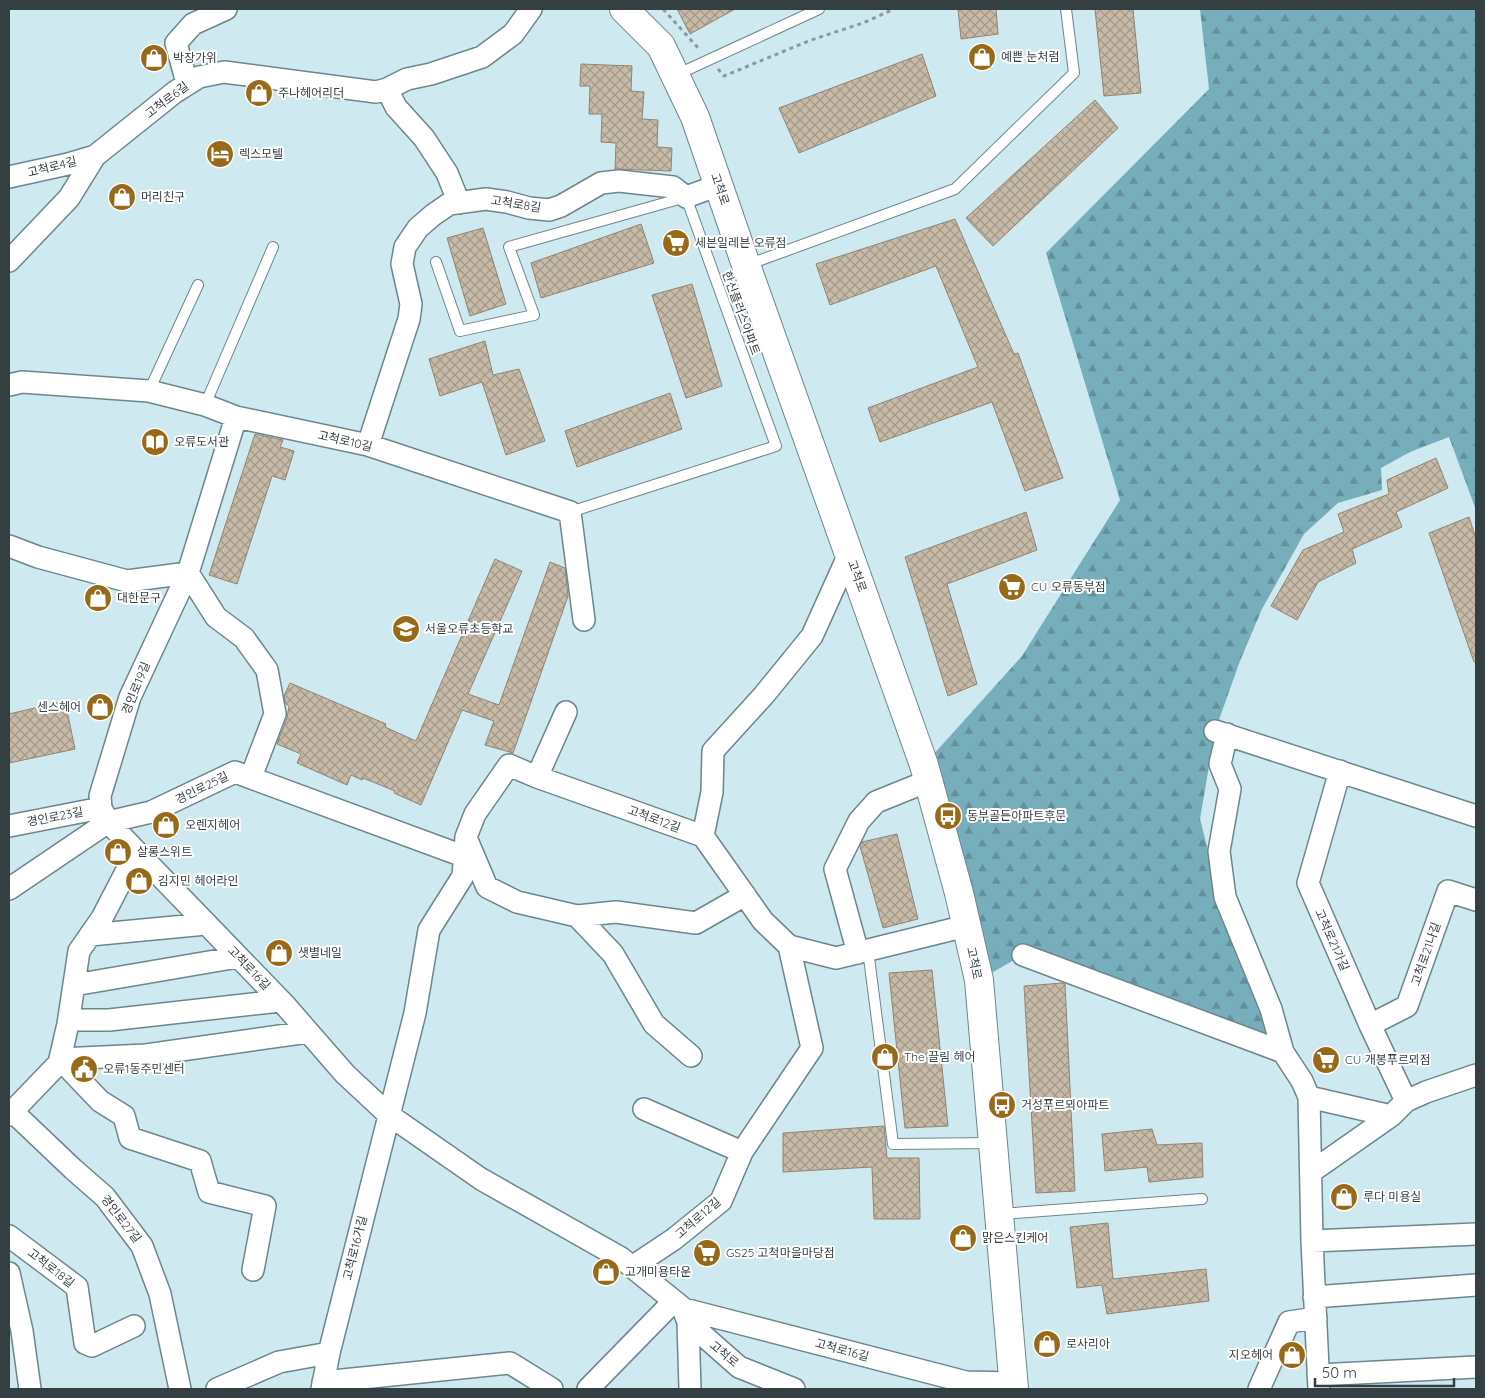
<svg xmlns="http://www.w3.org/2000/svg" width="1485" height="1398" font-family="Quicksand,'Noto Sans KR',sans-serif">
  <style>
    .forest { fill: url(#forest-firs) }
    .building { fill: url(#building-cross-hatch); stroke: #908472 }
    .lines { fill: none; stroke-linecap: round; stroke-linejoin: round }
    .lane-casing { stroke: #6d868c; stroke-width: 12 }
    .street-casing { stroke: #6d868c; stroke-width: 24 }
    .secondary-casing { stroke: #6d868c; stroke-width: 30 }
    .path { stroke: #879ba0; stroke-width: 3; stroke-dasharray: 4 4; stroke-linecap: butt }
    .lane { stroke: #fff; stroke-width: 10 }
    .street { stroke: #fff; stroke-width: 21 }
    .secondary { stroke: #fff; stroke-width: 28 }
    .labels { text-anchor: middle; stroke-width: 4; stroke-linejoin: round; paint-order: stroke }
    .poi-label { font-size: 12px; fill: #343f42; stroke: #fff; text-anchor: start }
    .street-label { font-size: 12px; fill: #343f42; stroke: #fff }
  </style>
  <defs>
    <pattern id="forest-firs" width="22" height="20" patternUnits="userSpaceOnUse" patternTransform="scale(1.25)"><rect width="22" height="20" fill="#77aebc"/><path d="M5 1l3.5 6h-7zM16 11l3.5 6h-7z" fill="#628f9a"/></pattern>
    <pattern id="building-cross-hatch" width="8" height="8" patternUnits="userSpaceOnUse" patternTransform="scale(1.25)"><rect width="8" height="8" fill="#c7baa7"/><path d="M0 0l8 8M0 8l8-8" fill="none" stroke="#a2998a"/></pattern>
  </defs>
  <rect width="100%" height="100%" fill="#cee9f0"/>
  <path class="forest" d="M 1200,9 L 1476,9 L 1476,510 L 1449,437 L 1410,452 L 1381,468 L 1382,490 L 1338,503 L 1304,534 L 1262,609 L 1240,661 L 1215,731 L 1200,819 L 1227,925 L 1283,1052 L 1023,955 L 979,980 L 924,765 L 1022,656 L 1120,500 L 1046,253 L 1209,89 Z"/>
  <path class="building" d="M 677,9 L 735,9 L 690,34 Z
    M 958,9 L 996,9 L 998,34 L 961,39 Z
    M 1095,9 L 1133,9 L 1141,93 L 1104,96 Z
    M 922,54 L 936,96 L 799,153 L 779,108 Z
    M 581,64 L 632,66 L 631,91 L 644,92 L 642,119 L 658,120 L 657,147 L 672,148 L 671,171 L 615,169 L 616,143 L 601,142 L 602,114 L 589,114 L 590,86 L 580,86 Z
    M 1095,100 L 1118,128 L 993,246 L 966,218 Z
    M 955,219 L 1014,354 L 1018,353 L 1063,478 L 1025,491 L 992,402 L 880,442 L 868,408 L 978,367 L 936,266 L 830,305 L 816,264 Z
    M 641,224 L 654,263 L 541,298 L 531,263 Z
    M 483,228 L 506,304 L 470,316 L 447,238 Z
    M 692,284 L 722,386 L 686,398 L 652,295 Z
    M 485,341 L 493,375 L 519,369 L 545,441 L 506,455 L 482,382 L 440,396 L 429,359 Z
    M 670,393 L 682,429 L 577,467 L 565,431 Z
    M 255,434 L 283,440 L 280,447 L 294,451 L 285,480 L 272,476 L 237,584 L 209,575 Z
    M 1436,458 L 1448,488 L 1396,512 L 1402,527 L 1352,549 L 1356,563 L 1318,582 L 1297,620 L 1271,606 L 1303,550 L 1344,532 L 1338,514 L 1389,494 L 1387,480 Z
    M 1026,512 L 1037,550 L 947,584 L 977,684 L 948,696 L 905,557 Z
    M 1469,517 L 1476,539 L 1476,662 L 1474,662 L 1429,533 Z
    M 495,559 L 522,571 L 468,694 L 499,705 L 550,562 L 565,568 L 568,596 L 513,753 L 485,745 L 494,721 L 462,710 L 421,805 L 394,793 L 395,791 L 363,778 L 362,780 L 351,775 L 347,785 L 297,763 L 301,754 L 277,744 L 287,718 L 289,706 L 286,704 L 284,696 L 290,683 L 386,724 L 385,727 L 416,741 Z
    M 65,701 L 75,749 L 9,763 L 9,714 Z
    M 897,834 L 918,919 L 883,928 L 860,846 L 862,842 Z
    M 932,970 L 948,1126 L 905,1128 L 889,973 Z
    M 1063,983 L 1065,984 L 1075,1191 L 1036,1193 L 1024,986 Z
    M 884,1126 L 887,1158 L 919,1158 L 920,1219 L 874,1219 L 872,1167 L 783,1172 L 783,1133 Z
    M 1152,1129 L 1157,1145 L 1202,1143 L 1203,1177 L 1149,1182 L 1147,1167 L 1105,1171 L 1102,1134 Z
    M 1108,1223 L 1113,1279 L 1206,1269 L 1209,1301 L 1107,1314 L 1102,1285 L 1077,1288 L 1070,1227 Z"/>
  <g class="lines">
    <g class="lane-casing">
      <path id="lane" d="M 676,75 L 819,9
        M 436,262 L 460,331 L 534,315 L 509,247 L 686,197 L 776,446 L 570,512
        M 747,265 L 955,189 L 1074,73 L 1066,9
        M 149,391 L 198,285
        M 205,405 L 273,247
        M 868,950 L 893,1144 L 993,1143
        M 1001,1214 L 1202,1199"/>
    </g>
    <g class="street-casing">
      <path id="street" d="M 187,83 L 176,43 L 193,24 L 226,9
        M 387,89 L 396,107 L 424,138 L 447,173 L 459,203
        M 9,177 L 68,164 L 95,156
        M 9,261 L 69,198 L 95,156 L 175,92 L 199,77 L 224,72 L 376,92 L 387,89 L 407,79 L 431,74 L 482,57 L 513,34 L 531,9
        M 9,385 L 22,382 L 149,391 L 205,405 L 236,417 L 368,445 L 570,512 L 584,620
        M 236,417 L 188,573 L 130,697 L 100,796 L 101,808 L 108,822 L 284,1004 L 345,1074 L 389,1115 L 481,1179 L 621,1258 L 684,1309 L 966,1382 L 1014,1383
        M 368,445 L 409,319 L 411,304 L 402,264 L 405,247 L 418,228 L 433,215 L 449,204 L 486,199 L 507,202 L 529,208 L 549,210 L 561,206 L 601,183 L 619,181 L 673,187 L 686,197 L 719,185
        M 9,546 L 38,557 L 127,581 L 188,573 L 216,617 L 244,638 L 267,670 L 275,714 L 251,777
        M 1215,731 L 1476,816
        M 1227,734 L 1220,764 L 1230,789 L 1219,851 L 1225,897 L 1271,1009 L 1283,1052 L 1302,1081 L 1309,1097 L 1312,1241 L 1319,1389
        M 1340,771 L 1308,883 L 1370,1025 L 1406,1101
        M 537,777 L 703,836 L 763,921 L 789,946 L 836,958 L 966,926
        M 9,826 L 101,808
        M 703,836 L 712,792 L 713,751 L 764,695 L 812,636 L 849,554
        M 467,840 L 487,887 L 517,902 L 577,916 L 616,912 L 696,923 L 745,895
        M 9,889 L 108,822 L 151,812 L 235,772 L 463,856
        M 577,916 L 613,954 L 654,1024 L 691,1056
        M 90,935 L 206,924
        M 858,953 L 835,869 L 859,821 L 876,802 L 928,781
        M 1023,955 L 1283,1052
        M 74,985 L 238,957
        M 69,1020 L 109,1020 L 280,1001
        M 1370,1025 L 1407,1006 L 1448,891 L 1476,900
        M 60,1059 L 100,1101 L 124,1116 L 130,1138 L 200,1161 L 209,1192 L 265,1206 L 253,1270
        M 60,1059 L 146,1055 L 308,1032
        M 1309,1097 L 1391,1116
        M 644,1109 L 742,1152
        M 12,1111 L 73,1169 L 105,1197 L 142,1246 L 160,1294 L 180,1389
        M 9,1115 L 59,1063 L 68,1024 L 79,951 L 102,918 L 129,866 L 142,857
        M 1311,1172 L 1391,1116 L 1406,1101 L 1426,1092 L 1476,1075
        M 9,1236 L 77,1287 L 85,1343 L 92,1346 L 134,1326
        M 1312,1241 L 1476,1234
        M 632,1267 L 674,1239 L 721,1201 L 742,1152 L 812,1048 L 789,946
        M 9,1273 L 22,1331 L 30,1389
        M 1314,1297 L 1476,1285
        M 685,1314 L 688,1322 L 690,1389
        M 688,1322 L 739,1367 L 794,1389
        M 1318,1375 L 1476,1367
        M 323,1382 L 510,1363 L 552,1389
        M 217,1389 L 279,1362 L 329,1353
        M 322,1389 L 329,1353 L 415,1013 L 429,930 L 463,876 L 466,837 L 475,814 L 509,765 L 537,777 L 566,712
        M 588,1389 L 674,1301
        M 1259,1389 L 1289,1322 L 1316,1318"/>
    </g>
    <g class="secondary-casing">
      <path id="secondary" d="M 624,9 L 661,46 L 695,117 L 746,265 L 924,765 L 959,893 L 979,980 L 1014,1389"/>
    </g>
    <path class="path" d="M 663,9 L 700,50
      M 718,69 L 724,76 L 811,40 L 863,23 L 894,9"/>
    <use href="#lane" class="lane"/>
    <use href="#street" class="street"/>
    <use href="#secondary" class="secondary"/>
  </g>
  <defs>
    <g id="shop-disc" transform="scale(1.4375)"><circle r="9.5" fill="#976918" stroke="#fff"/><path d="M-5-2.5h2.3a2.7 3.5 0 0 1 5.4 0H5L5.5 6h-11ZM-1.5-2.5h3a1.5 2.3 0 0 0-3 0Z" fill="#fff"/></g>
    <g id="hotel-disc" transform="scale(1.4375)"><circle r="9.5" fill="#976918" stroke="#fff"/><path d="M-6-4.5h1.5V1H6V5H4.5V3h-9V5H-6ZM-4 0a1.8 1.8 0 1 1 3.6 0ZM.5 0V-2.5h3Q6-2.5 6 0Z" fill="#fff"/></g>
    <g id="supermarket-disc" transform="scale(1.4375)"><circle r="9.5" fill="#976918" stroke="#fff"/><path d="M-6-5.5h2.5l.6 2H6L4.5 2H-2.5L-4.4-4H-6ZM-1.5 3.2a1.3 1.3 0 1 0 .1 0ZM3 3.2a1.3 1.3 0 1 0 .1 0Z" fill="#fff"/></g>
    <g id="library-disc" transform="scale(1.4375)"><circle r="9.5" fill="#976918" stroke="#fff"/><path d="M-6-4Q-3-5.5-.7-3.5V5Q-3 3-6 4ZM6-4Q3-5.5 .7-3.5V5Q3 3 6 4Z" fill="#fff"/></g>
    <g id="school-disc" transform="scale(1.4375)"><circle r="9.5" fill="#976918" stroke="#fff"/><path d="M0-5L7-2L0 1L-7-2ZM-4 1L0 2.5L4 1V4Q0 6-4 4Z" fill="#fff"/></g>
    <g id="bus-disc" transform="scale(1.4375)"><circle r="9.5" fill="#976918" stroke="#fff"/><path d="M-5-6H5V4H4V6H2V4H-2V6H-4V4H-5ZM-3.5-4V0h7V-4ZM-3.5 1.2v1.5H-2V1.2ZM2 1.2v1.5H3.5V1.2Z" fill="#fff"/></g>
    <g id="civic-disc" transform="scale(1.4375)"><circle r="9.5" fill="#976918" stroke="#fff"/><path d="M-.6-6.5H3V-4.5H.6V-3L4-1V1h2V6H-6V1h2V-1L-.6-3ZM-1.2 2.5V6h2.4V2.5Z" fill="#fff"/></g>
  </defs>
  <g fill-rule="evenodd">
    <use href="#shop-disc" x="982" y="57"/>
    <use href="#shop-disc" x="154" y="58"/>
    <use href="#shop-disc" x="259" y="93"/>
    <use href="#hotel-disc" x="220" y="154"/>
    <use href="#shop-disc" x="122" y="197"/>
    <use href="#supermarket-disc" x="676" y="243"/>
    <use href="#library-disc" x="155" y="442"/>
    <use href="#supermarket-disc" x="1012" y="587"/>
    <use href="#shop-disc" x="98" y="598"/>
    <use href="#school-disc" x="406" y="629"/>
    <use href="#shop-disc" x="100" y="707"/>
    <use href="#bus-disc" x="948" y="816"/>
    <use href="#shop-disc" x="166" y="825"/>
    <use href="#shop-disc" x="118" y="852"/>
    <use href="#shop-disc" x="139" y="881"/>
    <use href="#shop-disc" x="279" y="953"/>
    <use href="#shop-disc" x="885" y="1057"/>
    <use href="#supermarket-disc" x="1326" y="1060"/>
    <use href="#civic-disc" x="84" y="1069"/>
    <use href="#bus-disc" x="1002" y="1105"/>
    <use href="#shop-disc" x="1344" y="1197"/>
    <use href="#shop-disc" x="963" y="1238"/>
    <use href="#supermarket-disc" x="707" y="1253"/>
    <use href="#shop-disc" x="606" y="1272"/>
    <use href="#shop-disc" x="1047" y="1344"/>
    <use href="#shop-disc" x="1292" y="1355"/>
  </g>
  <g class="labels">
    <g class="poi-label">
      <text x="1001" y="61">예쁜 눈처럼</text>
      <text x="173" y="62">박장가위</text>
      <text x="278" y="97">주나헤어리더</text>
      <text x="239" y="158">렉스모텔</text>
      <text x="141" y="201">머리친구</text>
      <text x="695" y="247">세븐일레븐 오류점</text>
      <text x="174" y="446">오류도서관</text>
      <text x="1031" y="591">CU 오류동부점</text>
      <text x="117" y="602">대한문구</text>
      <text x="425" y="633">서울오류초등학교</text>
      <text x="81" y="711" text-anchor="end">센스헤어</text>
      <text x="967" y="820">동부골든아파트후문</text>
      <text x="185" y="829">오렌지헤어</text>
      <text x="137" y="856">살롱스위트</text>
      <text x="158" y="885">김지민 헤어라인</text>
      <text x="298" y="957">샛별네일</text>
      <text x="904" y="1061">The 끌림 헤어</text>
      <text x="1345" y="1064">CU 개봉푸르뫼점</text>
      <text x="103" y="1073">오류1동주민센터</text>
      <text x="1021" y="1109">거성푸르뫼아파트</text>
      <text x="1363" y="1201">루다 미용실</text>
      <text x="982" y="1242">맑은스킨케어</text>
      <text x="726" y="1257">GS25 고척마을마당점</text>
      <text x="625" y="1276">고개미용타운</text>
      <text x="1066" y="1348">로사리아</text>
      <text x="1273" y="1359" text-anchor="end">지오헤어</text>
    </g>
    <g class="street-label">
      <text transform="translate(167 100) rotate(-37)" y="4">고척로6길</text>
      <text transform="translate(52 167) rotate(-14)" y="4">고척로4길</text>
      <text transform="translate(720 189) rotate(71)" y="4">고척로</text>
      <text transform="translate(516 204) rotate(9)" y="4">고척로8길</text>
      <text transform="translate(741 313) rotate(70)" y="4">한신플러스아파트</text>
      <text transform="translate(345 441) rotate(13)" y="4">고척로10길</text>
      <text transform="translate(857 576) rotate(70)" y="4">고척로</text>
      <text transform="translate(136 688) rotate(-68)" y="4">경인로19길</text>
      <text transform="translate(202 788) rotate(-26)" y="4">경인로25길</text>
      <text transform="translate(55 817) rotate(-11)" y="4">경인로23길</text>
      <text transform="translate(654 819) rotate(20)" y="4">고척로12길</text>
      <text transform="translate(1332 940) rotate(66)" y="4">고척로21가길</text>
      <text transform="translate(1426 954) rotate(-71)" y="4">고척로21나길</text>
      <text transform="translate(974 963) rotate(78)" y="4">고척로</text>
      <text transform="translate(249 968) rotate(46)" y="4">고척로16길</text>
      <text transform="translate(698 1218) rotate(-41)" y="4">고척로12길</text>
      <text transform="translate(121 1219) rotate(52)" y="4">경인로27길</text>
      <text transform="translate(355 1248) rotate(-76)" y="4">고척로16가길</text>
      <text transform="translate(51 1268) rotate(38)" y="4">고척로18길</text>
      <text transform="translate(842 1350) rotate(15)" y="4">고척로16길</text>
      <text transform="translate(724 1354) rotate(40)" y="4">고척로</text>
    </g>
  </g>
  <rect width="1485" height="1398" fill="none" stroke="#343f42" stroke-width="20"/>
  <path d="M1315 1378v8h139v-8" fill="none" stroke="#343f42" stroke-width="2.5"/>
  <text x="1322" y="1378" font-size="15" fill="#343f42" stroke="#ffffff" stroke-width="4" paint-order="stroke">50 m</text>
</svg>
